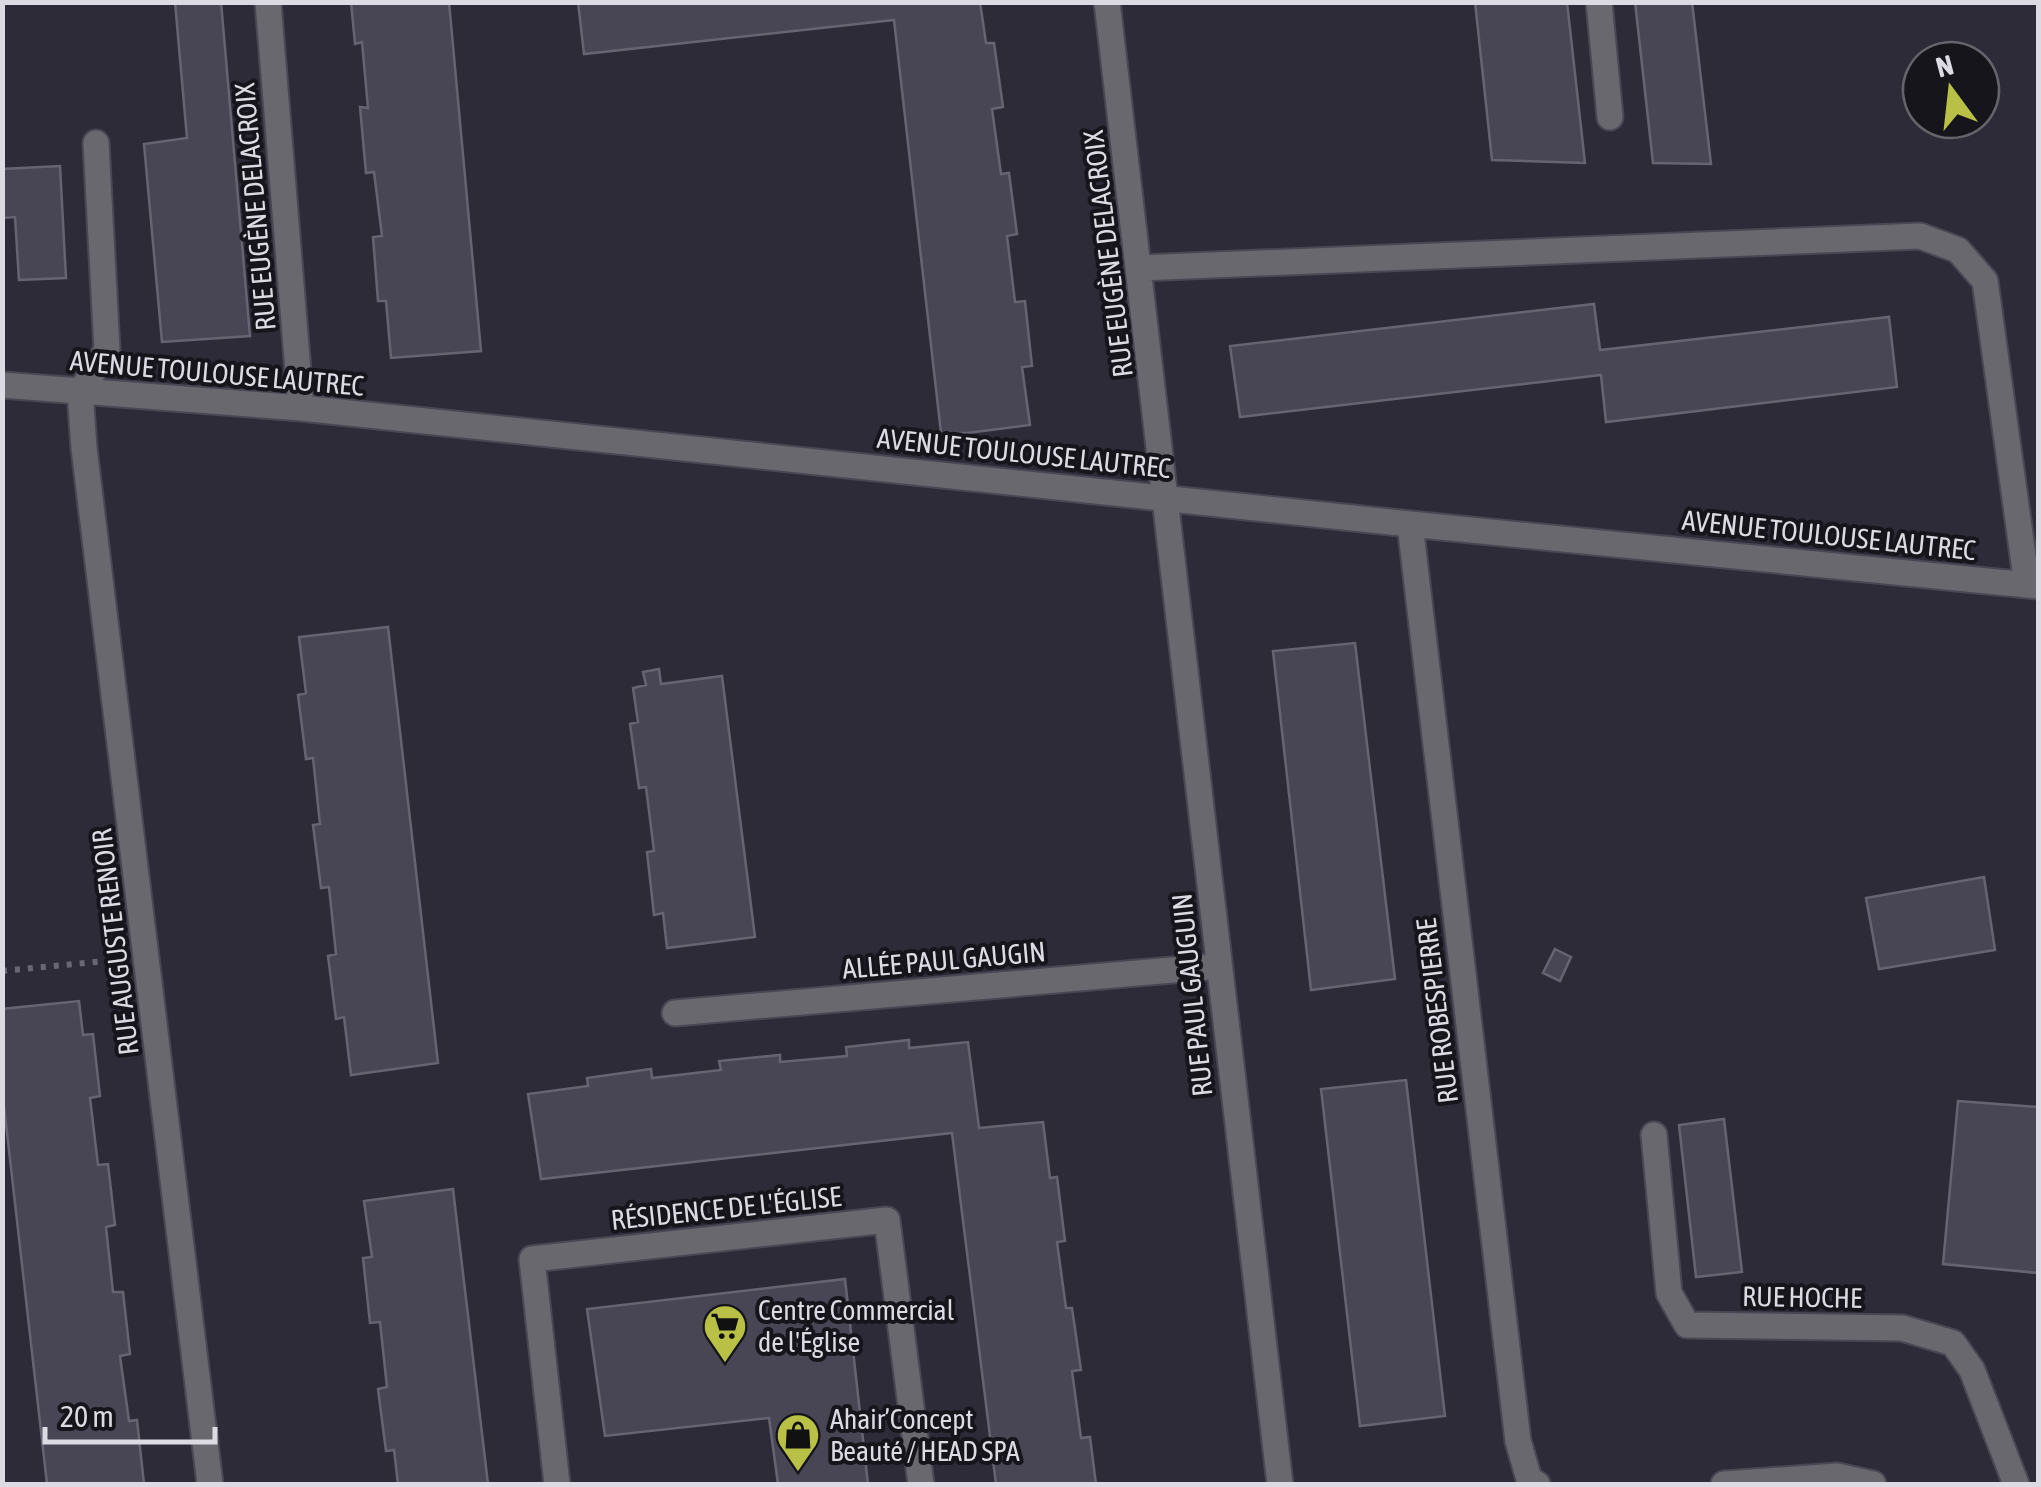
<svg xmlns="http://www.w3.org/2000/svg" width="2041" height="1487" font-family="'Asap Condensed',sans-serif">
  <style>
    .building { fill: #484554; stroke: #666473; stroke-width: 2.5 }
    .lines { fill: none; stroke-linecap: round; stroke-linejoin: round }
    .minor-casing { stroke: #4a4754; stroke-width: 29 }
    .path { stroke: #6a6774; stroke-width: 6; stroke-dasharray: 5 8; stroke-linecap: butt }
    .minor { stroke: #69686f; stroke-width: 25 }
    .labels { text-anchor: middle; stroke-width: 8; stroke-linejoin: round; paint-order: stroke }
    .street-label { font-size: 28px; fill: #dcdbe4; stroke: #16151b }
    .poi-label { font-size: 28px; fill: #dcdbe4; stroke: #16151b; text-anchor: start }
  </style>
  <rect width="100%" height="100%" fill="#2e2b39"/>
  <path class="building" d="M 175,2 L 221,2 L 250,336 L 162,342 L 144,144 L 187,138 Z
    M 351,2 L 449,2 L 481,351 L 391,358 L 386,301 L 378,301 L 373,237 L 382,236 L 374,172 L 366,173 L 360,107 L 368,108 L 362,42 L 355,44 Z
    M 578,2 L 980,2 L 986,43 L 994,43 L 1003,107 L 992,109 L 1001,174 L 1009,173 L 1017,234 L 1007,236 L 1015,302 L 1025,301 L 1032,366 L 1022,367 L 1030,425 L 967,433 L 941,433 L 894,20 L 584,54 Z
    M 1475,2 L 1567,2 L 1585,163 L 1492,160 Z
    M 1635,2 L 1692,2 L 1711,164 L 1653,163 Z
    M 60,166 L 66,278 L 19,280 L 15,217 L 2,218 L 2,169 Z
    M 1594,304 L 1600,350 L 1889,317 L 1897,387 L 1606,422 L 1601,375 L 1240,417 L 1230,346 Z
    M 388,627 L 438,1063 L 351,1075 L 344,1017 L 336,1019 L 328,956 L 336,954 L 329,887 L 321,888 L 313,825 L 320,824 L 313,758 L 306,759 L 298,695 L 306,693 L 299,637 Z
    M 1355,643 L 1395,979 L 1311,990 L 1273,651 Z
    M 659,669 L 661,684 L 722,676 L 755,937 L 667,948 L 663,913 L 654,915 L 647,852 L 654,851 L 646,787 L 639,788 L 630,724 L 638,722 L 633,688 L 646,685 L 643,672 Z
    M 1984,877 L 1995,950 L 1879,969 L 1866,898 Z
    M 1555,949 L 1571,957 L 1560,981 L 1543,973 Z
    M 79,1001 L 83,1035 L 93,1034 L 100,1096 L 90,1098 L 98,1165 L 108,1164 L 115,1225 L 106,1227 L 113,1292 L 123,1292 L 130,1354 L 120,1356 L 129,1421 L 137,1420 L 144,1484 L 47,1484 L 2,1089 L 2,1009 Z
    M 909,1040 L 909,1048 L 968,1042 L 979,1128 L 1043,1122 L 1050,1178 L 1057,1177 L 1065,1241 L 1057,1242 L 1066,1308 L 1072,1308 L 1081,1370 L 1072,1371 L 1081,1438 L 1090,1437 L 1096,1484 L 996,1484 L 952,1133 L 541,1179 L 528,1094 L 588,1086 L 587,1078 L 651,1069 L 652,1078 L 721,1070 L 719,1061 L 780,1055 L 780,1062 L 847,1056 L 846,1047 Z
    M 1406,1080 L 1445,1416 L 1360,1426 L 1321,1089 Z
    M 1958,1101 L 2038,1107 L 2038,1273 L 1943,1264 Z
    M 1724,1119 L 1742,1272 L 1696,1277 L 1679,1125 Z
    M 453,1189 L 488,1484 L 398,1484 L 394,1450 L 386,1451 L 378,1389 L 387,1387 L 380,1322 L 370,1323 L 363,1258 L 372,1257 L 364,1201 Z
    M 845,1279 L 868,1484 L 778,1484 L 769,1418 L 605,1436 L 587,1309 Z"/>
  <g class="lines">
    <g class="minor-casing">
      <path id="minor" d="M 268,2 L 301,408
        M 1107,2 L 1280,1484
        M 1599,2 L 1610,117
        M 96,143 L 107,350 L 80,392 L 84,448 L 210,1484
        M 1140,268 L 1920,236 L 1958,250 L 1985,281 L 2027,585
        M 2,385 L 301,408 L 1410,524 L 2038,586
        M 1410,524 L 1518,1441 L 1529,1479 L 1537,1484
        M 675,1013 L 1219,966
        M 1654,1135 L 1669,1293 L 1687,1325 L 1902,1328 L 1953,1343 L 1972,1370 L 2016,1484
        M 557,1484 L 532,1259 L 887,1220 L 921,1484
        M 1724,1484 L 1837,1476 L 1873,1484"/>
    </g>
    <path class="path" d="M 2,971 L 106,961"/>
    <use href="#minor" class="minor"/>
  </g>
  <defs>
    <g id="supermarket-pin" transform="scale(2.25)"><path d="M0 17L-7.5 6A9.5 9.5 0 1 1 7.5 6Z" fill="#b8c146" stroke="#16151b"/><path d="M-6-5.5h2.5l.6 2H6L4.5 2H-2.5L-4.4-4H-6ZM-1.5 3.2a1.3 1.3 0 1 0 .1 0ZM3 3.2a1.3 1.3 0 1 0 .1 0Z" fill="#111"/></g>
    <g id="shop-pin" transform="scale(2.25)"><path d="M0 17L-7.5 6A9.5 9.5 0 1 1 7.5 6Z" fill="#b8c146" stroke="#16151b"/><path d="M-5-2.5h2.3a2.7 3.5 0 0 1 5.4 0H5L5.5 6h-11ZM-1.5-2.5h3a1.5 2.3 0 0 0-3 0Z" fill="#111"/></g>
  </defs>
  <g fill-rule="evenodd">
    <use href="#supermarket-pin" x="725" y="1326"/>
    <use href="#shop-pin" x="798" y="1435"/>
  </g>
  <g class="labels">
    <g class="street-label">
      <text transform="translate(255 207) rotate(-95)" y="10">RUE EUGÈNE DELACROIX</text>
      <text transform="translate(1108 254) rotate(-97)" y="10">RUE EUGÈNE DELACROIX</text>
      <text transform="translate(217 373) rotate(5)" y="10">AVENUE TOULOUSE LAUTREC</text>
      <text transform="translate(1024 453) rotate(6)" y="10">AVENUE TOULOUSE LAUTREC</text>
      <text transform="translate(1829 535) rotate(6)" y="10">AVENUE TOULOUSE LAUTREC</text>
      <text transform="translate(115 942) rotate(-97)" y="10">RUE AUGUSTE RENOIR</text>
      <text transform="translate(944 960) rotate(-5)" y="10">ALLÉE PAUL GAUGIN</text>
      <text transform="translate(1192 995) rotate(-96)" y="10">RUE PAUL GAUGUIN</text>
      <text transform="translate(1437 1011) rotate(-97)" y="10">RUE ROBESPIERRE</text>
      <text transform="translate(726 1208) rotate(-6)" y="10">RÉSIDENCE DE L'ÉGLISE</text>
      <text transform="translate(1802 1297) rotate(1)" y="10">RUE HOCHE</text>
    </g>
    <g class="poi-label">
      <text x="758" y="1320">Centre Commercial<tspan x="758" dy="32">de l'Église</tspan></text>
      <text x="830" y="1429">Ahair’Concept<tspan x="830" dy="32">Beauté / HEAD SPA</tspan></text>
    </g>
  </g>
  <rect width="2041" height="1487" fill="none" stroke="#dcdbe4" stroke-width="10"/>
  <g transform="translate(1951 90) rotate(345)"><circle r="48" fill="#16151b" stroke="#65646b" stroke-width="2.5"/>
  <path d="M0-8L18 38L0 25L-18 38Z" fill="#b8c146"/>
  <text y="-15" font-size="28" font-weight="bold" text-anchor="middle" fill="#dcdbe4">N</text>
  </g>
  <path d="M45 1427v15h170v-15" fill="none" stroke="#dcdbe4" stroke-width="5"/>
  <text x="60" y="1427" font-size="30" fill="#dcdbe4" stroke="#16151b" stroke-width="8" paint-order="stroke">20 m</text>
</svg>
